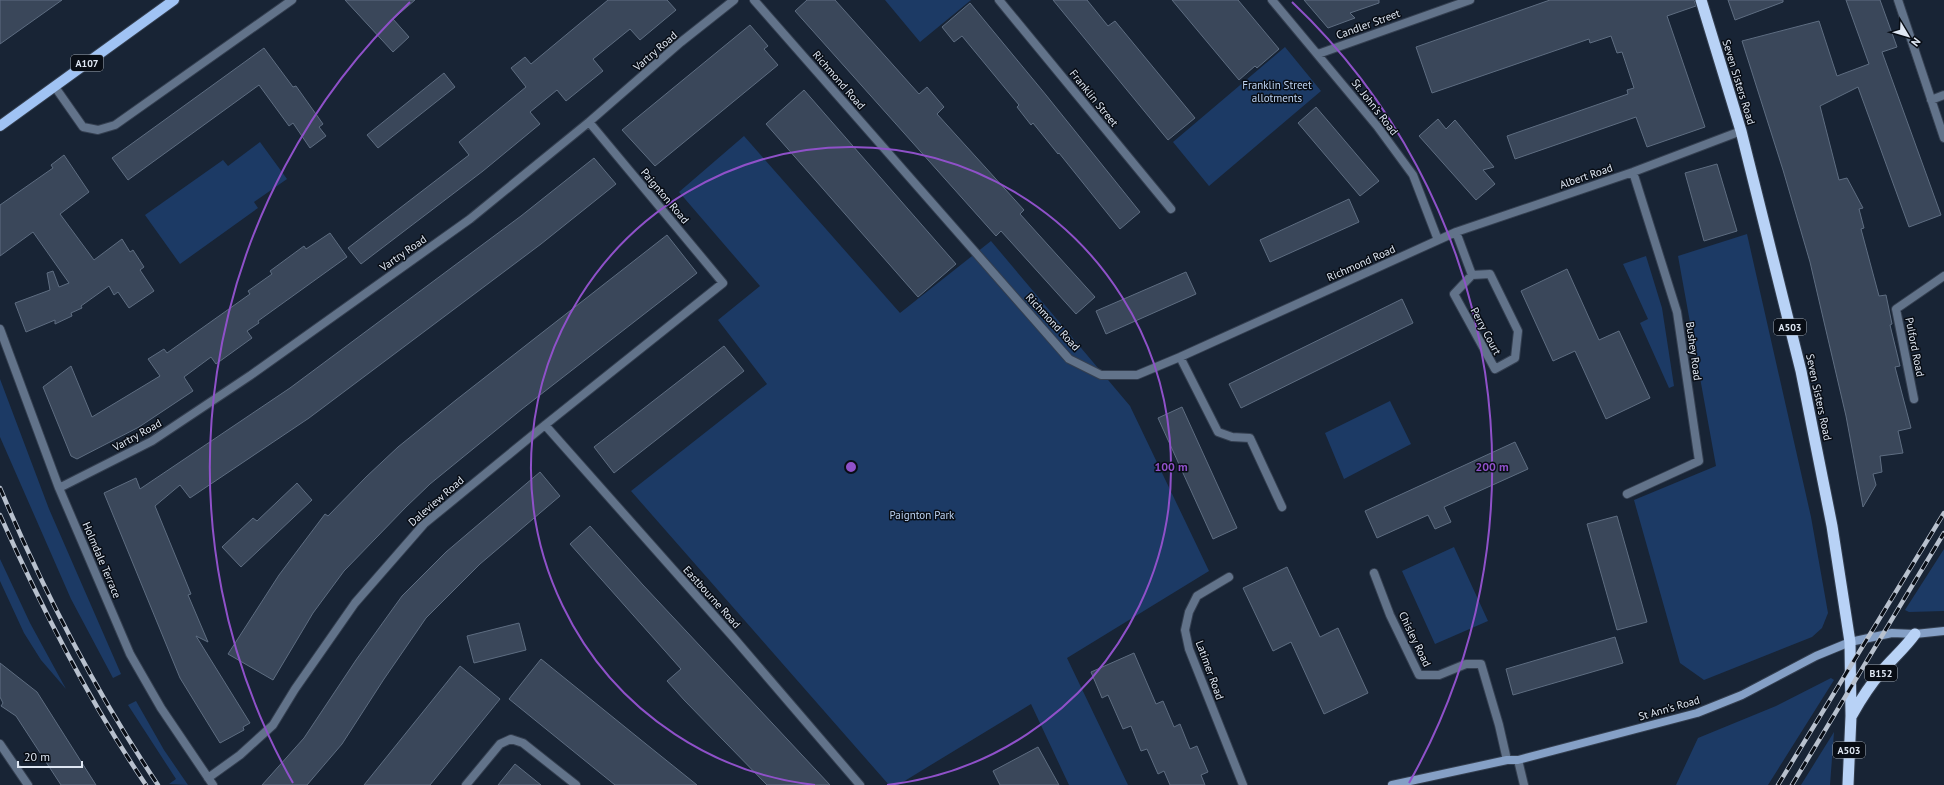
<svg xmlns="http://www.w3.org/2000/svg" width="1944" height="785" font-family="'PT Sans',sans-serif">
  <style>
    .green { fill: #1c3a65 }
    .building { fill: #3a475a; stroke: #5e6d81 }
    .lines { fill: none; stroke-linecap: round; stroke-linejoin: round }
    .minor-casing { stroke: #343f50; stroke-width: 10 }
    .secondary-casing { stroke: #343f50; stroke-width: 10 }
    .primary-casing { stroke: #343f50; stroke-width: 12 }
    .trunk-casing { stroke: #343f50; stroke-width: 13 }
    .minor { stroke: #62738a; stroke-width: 8 }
    .secondary { stroke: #85a0c6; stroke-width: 8 }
    .primary { stroke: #a0c3f4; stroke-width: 10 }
    .trunk { stroke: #b8d2f6; stroke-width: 11 }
    .rail-casing { stroke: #b8c1ce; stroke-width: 4.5 }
    .rail { stroke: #080d15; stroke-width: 3; stroke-dasharray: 9; stroke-linecap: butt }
    .ring { fill: none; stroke: #8f51c9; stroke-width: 2 }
    .labels { text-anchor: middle; stroke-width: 3; stroke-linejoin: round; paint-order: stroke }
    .shield { fill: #080d15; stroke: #9ea6b0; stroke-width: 1 }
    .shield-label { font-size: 10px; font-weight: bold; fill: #dfe7f3 }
    .street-label { font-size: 11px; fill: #dfe7f3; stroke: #080d15 }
    .park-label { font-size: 11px; fill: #bcd2f1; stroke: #080d15 }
    .centre { fill: #8f51c9; stroke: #080d15; stroke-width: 2 }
    .ring-label { font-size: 12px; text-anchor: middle; font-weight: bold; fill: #8f51c9; stroke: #080d15; stroke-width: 3; stroke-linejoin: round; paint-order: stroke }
  </style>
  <rect width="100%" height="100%" fill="#182435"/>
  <path class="green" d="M 885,0 L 971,0 L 920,42 Z
    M 1285,47 L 1321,91 L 1209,186 L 1173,142 Z
    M 744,136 L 900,313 L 991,241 L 1130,406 L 1209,571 L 1067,658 L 1128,785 L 1069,785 L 1031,704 L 898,785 L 889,785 L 631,491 L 767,384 L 718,320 L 760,286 L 679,192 Z
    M 260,142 L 287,179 L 254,202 L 258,208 L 180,264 L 145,215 L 223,160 L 228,166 Z
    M 1747,234 L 1811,517 L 1828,613 L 1822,628 L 1812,637 L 1704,680 L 1680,663 L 1634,500 L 1716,466 L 1678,256 Z
    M 1646,256 L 1662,308 L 1674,386 L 1669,388 L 1640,323 L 1648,319 L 1623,264 Z
    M 0,379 L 49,509 L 121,674 L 113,678 L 71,599 L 0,437 Z
    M 1390,401 L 1411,444 L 1344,479 L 1325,433 Z
    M 1454,547 L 1488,621 L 1435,644 L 1402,571 Z
    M 1944,549 L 1944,611 L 1909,612 L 1905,610 Z
    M 0,559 L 30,623 L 66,689 L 41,660 L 24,633 L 0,581 Z
    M 1831,678 L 1834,680 L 1768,785 L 1676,785 L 1698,738 L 1776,706 Z
    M 136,701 L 164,750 L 188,785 L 169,784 L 176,779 L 128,705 Z
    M 1834,732 L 1830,785 L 1801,785 Z"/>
  <path class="building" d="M 0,0 L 62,0 L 0,44 Z
    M 345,0 L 415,0 L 393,19 L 409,37 L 393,52 Z
    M 608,0 L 667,0 L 676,10 L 640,40 L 630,29 L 593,59 L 603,71 L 566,101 L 557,90 L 530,112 L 540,124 L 483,171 L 361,264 L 348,248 L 469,155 L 459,142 L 526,87 L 511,68 L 525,57 L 531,64 Z
    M 807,0 L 835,0 L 919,94 L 927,87 L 944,107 L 937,114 L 1024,210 L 1020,214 L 1095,297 L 1076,314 L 1001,231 L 996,236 L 795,11 Z
    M 1053,0 L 1087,0 L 1108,26 L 1115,21 L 1195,118 L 1168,140 Z
    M 1172,0 L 1238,0 L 1279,49 L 1257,68 L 1255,66 L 1239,80 Z
    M 1304,0 L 1379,0 L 1379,3 L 1350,13 L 1355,18 L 1328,28 Z
    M 1550,0 L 1694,0 L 1696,6 L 1667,16 L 1705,127 L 1647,147 L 1636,117 L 1515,159 L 1507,136 L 1628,94 L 1627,90 L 1634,88 L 1622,52 L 1617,53 L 1611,36 L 1590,43 L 1589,39 L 1432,93 L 1416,47 Z
    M 1728,0 L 1783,0 L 1783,2 L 1735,20 Z
    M 1846,0 L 1880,0 L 1897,47 L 1882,52 L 1941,215 L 1909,227 L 1858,87 L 1820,106 L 1839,180 L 1847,178 L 1863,208 L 1859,209 L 1864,228 L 1861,229 L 1879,296 L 1886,295 L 1892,324 L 1890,325 L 1900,366 L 1895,367 L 1911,428 L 1898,431 L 1903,453 L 1880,456 L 1882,472 L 1873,474 L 1876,485 L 1863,507 L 1846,416 L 1810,262 L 1783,170 L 1742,41 L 1819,21 L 1837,76 L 1869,64 Z
    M 970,3 L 1046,95 L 1140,212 L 1120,229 L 1059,153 L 1058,154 L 1033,123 L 1031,125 L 1017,107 L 1019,105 L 962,36 L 954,42 L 942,27 Z
    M 750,25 L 768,46 L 764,49 L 778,65 L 655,166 L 622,130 Z
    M 264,48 L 293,87 L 296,86 L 323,124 L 319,127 L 326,136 L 310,148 L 293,123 L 289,126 L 259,85 L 128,180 L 112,158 Z
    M 444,73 L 455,87 L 378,148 L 367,135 Z
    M 804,90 L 956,264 L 918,297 L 766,124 Z
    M 1316,107 L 1379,181 L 1360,196 L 1298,123 Z
    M 1438,119 L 1446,129 L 1455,120 L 1494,167 L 1483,170 L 1495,184 L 1476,200 L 1419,136 Z
    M 64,155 L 89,192 L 60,214 L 94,260 L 122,239 L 130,252 L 133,250 L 144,267 L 140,270 L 154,291 L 129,308 L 118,292 L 114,295 L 109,286 L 81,306 L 82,308 L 71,313 L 72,316 L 55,324 L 55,320 L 26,332 L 15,303 L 50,290 L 47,273 L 53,271 L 59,287 L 69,283 L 33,232 L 0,256 L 0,205 L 53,168 L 51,165 Z
    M 594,158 L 616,184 L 541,244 L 309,418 L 190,498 L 180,485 L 155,506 L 191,594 L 188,595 L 208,642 L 196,636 L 250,723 L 243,727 L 244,730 L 220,743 L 180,678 L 104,493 L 136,478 L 140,489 L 290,388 L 521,216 Z
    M 1717,164 L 1737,231 L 1704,241 L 1685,173 Z
    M 1349,199 L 1359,222 L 1270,262 L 1260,240 Z
    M 330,233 L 347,257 L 258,321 L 259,323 L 247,331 L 252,338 L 216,364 L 211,357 L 184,377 L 193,391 L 139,427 L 77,459 L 71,456 L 43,387 L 71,366 L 92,417 L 160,376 L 148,359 L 164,349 L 167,353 L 250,294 L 248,291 L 272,274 L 270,271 L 304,246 L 306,249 Z
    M 667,235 L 697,273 L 522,409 L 430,484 L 406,507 L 344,571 L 313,613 L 273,680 L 228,654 L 279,575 L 325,514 L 328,516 L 366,477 L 398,447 L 456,400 Z
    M 1567,269 L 1599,340 L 1619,331 L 1650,398 L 1606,419 L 1575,351 L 1553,361 L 1521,291 Z
    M 1186,272 L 1196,294 L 1106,334 L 1096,311 Z
    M 1402,299 L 1413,323 L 1241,408 L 1229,384 Z
    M 724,346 L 744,371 L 614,473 L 594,447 Z
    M 1182,407 L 1237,528 L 1213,539 L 1158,418 Z
    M 1515,442 L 1528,469 L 1444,507 L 1451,522 L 1435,529 L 1428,515 L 1377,538 L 1365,511 Z
    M 540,472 L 560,496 L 480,564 L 426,618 L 384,679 L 342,744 L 307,785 L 262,785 L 304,738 L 356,660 L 402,596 L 446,552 Z
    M 297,483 L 312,500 L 241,567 L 222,547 L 253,518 L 257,521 Z
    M 1617,516 L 1647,622 L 1617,630 L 1587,524 Z
    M 590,526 L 643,585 L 830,785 L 767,785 L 685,701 L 667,681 L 681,669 L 570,544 Z
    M 1287,567 L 1320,637 L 1338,628 L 1368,693 L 1324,714 L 1291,642 L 1273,651 L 1243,588 Z
    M 519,623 L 526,650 L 474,663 L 467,636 Z
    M 1615,637 L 1623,663 L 1513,695 L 1506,669 Z
    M 1134,653 L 1156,704 L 1163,701 L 1174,727 L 1180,724 L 1190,749 L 1197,746 L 1208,772 L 1201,775 L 1205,785 L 1170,785 L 1164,771 L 1158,774 L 1147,749 L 1141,751 L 1131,726 L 1123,729 L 1108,695 L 1102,698 L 1091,672 Z
    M 541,659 L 646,744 L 697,785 L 615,785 L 509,699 Z
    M 0,663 L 37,692 L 96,785 L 61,785 L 16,716 L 1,706 L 3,703 L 0,697 Z
    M 460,666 L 500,699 L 430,785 L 364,785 Z
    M 1038,747 L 1059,785 L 1000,785 L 993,771 Z
    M 515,764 L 541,785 L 498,785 Z"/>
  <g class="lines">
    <g class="minor-casing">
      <path id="minor" d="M 754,0 L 1069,359 L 1101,375 L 1137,375 L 1180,357 L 1456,232 L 1633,172 L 1741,131
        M 999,0 L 1171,209
        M 1272,0 L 1377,126 L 1413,175 L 1438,240
        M 1898,0 L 1944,138
        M 1318,54 L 1470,0
        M 55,87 L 83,127 L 98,130 L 115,125 L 292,0
        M 1931,100 L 1944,95
        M 1456,232 L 1472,275 L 1490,274 L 1518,331 L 1515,358 L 1495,369 L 1454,294 L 1472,275
        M 0,329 L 59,488 L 130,654 L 161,708 L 213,785
        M 1180,357 L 1218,432 L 1232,437 L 1250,438 L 1282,507
        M 1914,399 L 1896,309 L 1944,276
        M 545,425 L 733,637 L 860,785
        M 59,488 L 152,441 L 251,375 L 470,219 L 589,122 L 681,42 L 734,0
        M 1627,494 L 1699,461 L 1677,312 L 1633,172
        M 1374,573 L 1390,615 L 1419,675 L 1439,675 L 1466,664 L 1481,664 L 1499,725 L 1507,760
        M 1229,577 L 1197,596 L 1189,612 L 1185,630 L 1189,649 L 1243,785
        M 0,744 L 28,785
        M 1518,760 L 1524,785
        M 208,778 L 240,755 L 273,725 L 295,689 L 355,603 L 424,524 L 545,425 L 723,283 L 589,122
        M 466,785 L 500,744 L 511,739 L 523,743 L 576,785"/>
    </g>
    <g class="secondary-casing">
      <path id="secondary" d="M 1392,785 L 1507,760 L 1518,760 L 1697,713 L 1742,695 L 1816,656 L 1850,642 L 1892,633 L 1915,634 L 1944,631"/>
    </g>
    <g class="primary-casing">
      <path id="primary" d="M 0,126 L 174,0"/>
    </g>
    <g class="trunk-casing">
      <path id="trunk" d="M 1701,0 L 1741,131 L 1801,371 L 1832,526 L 1850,642 L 1851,716 L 1848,785
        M 1852,715 C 1861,699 1870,685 1882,671 C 1893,658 1905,648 1915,634"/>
    </g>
    <use href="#minor" class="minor"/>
    <use href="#secondary" class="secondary"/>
    <use href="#primary" class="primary"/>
    <use href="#trunk" class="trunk"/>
    <g class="rail-casing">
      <path id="rail" d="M 0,488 C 44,592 95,691 158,785
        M 0,515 C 42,609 88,700 146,785
        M 1778,785 L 1944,513
        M 1792,785 L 1944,533"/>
    </g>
    <use href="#rail" class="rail"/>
  </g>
  <g class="ring">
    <path d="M815 785A320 320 0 1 1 887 785"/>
    <path d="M293 783A641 641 0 0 1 410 2M1292 2A641 641 0 0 1 1409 783"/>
  </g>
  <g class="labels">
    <g class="shield">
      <rect x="71" y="55" width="32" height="16" rx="3"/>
      <rect x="1774" y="319" width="32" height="16" rx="3"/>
      <rect x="1865" y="665" width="32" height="16" rx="3"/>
      <rect x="1833" y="742" width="32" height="16" rx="3"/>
    </g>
    <g class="shield-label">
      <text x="87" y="67">A107</text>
      <text x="1790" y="331">A503</text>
      <text x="1881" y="677">B152</text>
      <text x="1849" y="754">A503</text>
    </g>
    <g class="street-label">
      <text transform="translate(1368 24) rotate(-20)" y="4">Candler Street</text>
      <text transform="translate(655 51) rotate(-41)" y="4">Vartry Road</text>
      <text transform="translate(839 80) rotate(49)" y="4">Richmond Road</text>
      <text transform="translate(1739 82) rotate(73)" y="4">Seven Sisters Road</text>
      <text transform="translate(1094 98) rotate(51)" y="4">Franklin Street</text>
      <text transform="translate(1375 107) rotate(52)" y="4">St. John's Road</text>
      <text transform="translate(1586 176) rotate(-19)" y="4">Albert Road</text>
      <text transform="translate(665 196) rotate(50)" y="4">Paignton Road</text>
      <text transform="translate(403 253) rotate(-35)" y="4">Vartry Road</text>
      <text transform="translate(1361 263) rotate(-24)" y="4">Richmond Road</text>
      <text transform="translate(1053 322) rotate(47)" y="4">Richmond Road</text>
      <text transform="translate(1486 331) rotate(62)" y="4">Perry Court</text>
      <text transform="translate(1915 347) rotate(79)" y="4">Pulford Road</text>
      <text transform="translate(1694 351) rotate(82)" y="4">Bushey Road</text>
      <text transform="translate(1819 397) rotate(78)" y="4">Seven Sisters Road</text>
      <text transform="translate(137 435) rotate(-29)" y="4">Vartry Road</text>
      <text transform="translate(436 501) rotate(-41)" y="4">Daleview Road</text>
      <text transform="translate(102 560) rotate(67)" y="4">Holmdale Terrace</text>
      <text transform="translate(712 597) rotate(48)" y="4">Eastbourne Road</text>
      <text transform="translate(1415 639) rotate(64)" y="4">Chisley Road</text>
      <text transform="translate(1210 670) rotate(70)" y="4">Latimer Road</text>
      <text transform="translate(1669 708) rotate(-16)" y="4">St Ann's Road</text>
    </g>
    <g class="park-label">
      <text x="1277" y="89">Franklin Street<tspan x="1277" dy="13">allotments</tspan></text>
      <text x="922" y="519">Paignton Park</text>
    </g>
  </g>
  <circle cx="851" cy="467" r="6" class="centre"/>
  <g class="ring-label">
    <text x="1171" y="471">100 m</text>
    <text x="1492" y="471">200 m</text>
  </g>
  <g transform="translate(1908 36) rotate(128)" stroke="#080d15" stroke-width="3" paint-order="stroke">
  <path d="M0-3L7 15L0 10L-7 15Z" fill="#dfe7f3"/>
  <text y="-6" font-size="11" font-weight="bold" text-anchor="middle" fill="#dfe7f3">N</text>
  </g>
  <path d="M18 761v6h64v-6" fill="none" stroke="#dfe7f3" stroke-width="2"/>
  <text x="24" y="761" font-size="12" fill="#dfe7f3" stroke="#080d15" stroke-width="3" paint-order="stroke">20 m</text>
</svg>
